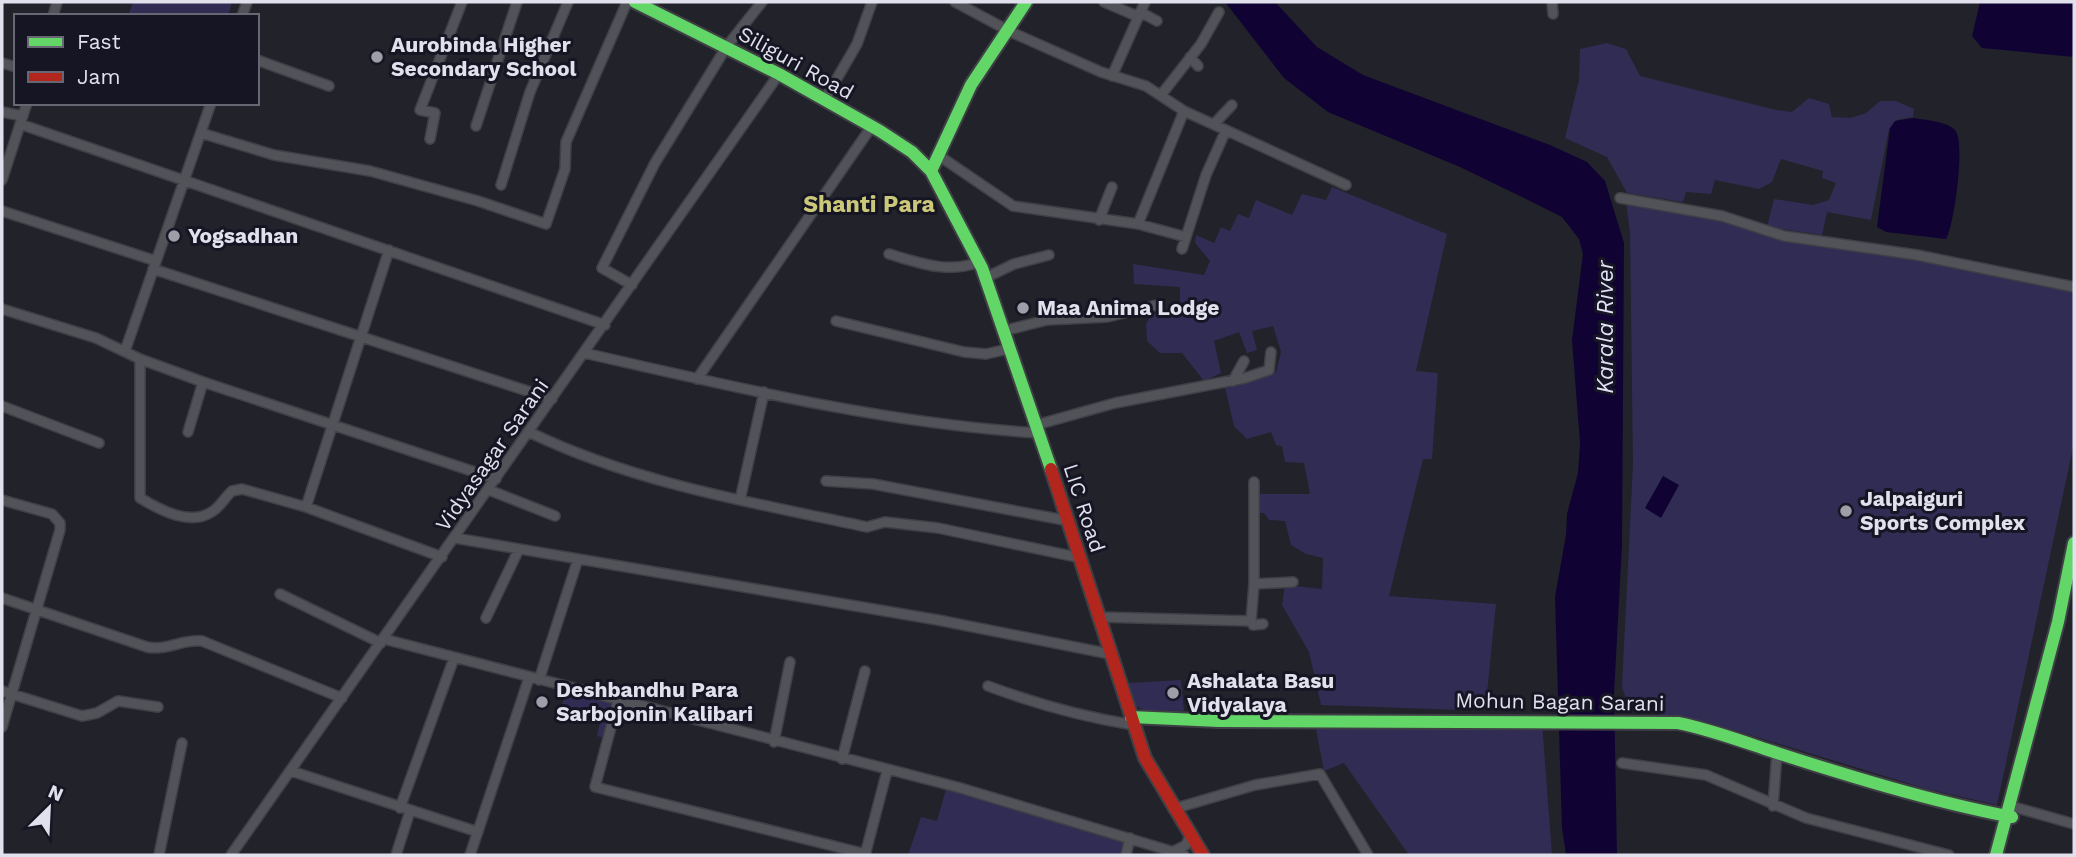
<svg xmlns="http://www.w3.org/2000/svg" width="2076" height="857" font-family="'Work Sans',sans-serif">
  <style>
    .green { fill: #302c54 }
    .water { fill: #100333 }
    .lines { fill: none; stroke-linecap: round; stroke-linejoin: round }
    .street-casing { stroke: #3f3f46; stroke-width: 12 }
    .fast-casing { stroke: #3f3f46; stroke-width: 16 }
    .jam-casing { stroke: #3f3f46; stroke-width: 16 }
    .street { stroke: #525259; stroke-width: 9 }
    .fast { stroke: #63d668; stroke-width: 12 }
    .jam { stroke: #b3261e; stroke-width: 12 }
    .poi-dot { fill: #9e9ea9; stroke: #161524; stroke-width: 2.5 }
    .labels { text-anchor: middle; stroke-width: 6; stroke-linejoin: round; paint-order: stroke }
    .poi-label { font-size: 21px; font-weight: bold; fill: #e1e1ed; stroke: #161524; text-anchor: start }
    .street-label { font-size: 21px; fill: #e1e1ed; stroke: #161524 }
    .neighbourhood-label { font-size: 23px; font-weight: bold; fill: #ccc87a; stroke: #161524 }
    .water-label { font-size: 23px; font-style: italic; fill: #dfdff5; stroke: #161524 }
  </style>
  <rect width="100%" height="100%" fill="#22222a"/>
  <path class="green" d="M 133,2 L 232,2 L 228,16 L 128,16 Z
    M 1607,43 L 1626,49 L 1640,76 L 1776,110 L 1792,112 L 1809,98 L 1829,104 L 1832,117 L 1850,118 L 1866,113 L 1880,101 L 1896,101 L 1914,109 L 1913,117 L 1897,120 L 1889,129 L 1871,220 L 1827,212 L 1822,235 L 1767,227 L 1774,199 L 1813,205 L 1829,200 L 1836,183 L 1822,178 L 1823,171 L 1781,159 L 1772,182 L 1759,189 L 1715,180 L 1711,194 L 1686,192 L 1683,202 L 1627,193 L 1607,157 L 1565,138 L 1579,80 L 1580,49 Z
    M 1332,187 L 1447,234 L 1416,371 L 1438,373 L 1432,459 L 1423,459 L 1389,596 L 1496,604 L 1486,703 L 1461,710 L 1321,705 L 1309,652 L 1282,605 L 1285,585 L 1322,589 L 1323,558 L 1306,554 L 1291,545 L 1285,521 L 1269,520 L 1264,513 L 1258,513 L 1260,494 L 1310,494 L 1304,463 L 1285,462 L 1282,446 L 1276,445 L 1271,432 L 1247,439 L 1234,426 L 1225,388 L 1276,372 L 1281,352 L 1273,326 L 1252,331 L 1257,350 L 1247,353 L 1239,332 L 1214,341 L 1221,373 L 1204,381 L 1182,353 L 1160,353 L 1147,341 L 1146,324 L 1152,314 L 1180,308 L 1180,287 L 1134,284 L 1133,264 L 1204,275 L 1210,261 L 1195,243 L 1196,235 L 1214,243 L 1221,227 L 1230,231 L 1238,214 L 1249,218 L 1256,200 L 1292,215 L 1302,194 L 1326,200 Z
    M 1626,201 L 1720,218 L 1829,244 L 1830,248 L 1896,253 L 2074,290 L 2074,443 L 1997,805 L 1927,789 L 1707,722 L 1662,715 L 1625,696 L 1622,687 L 1633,464 L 1630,234 Z
    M 1181,680 L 1184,711 L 1144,710 L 1134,705 L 1129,683 Z
    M 567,689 L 610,700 L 612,705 L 604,738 L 597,736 L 600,722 L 560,712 Z
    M 1542,722 L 1552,855 L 1409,855 L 1344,763 L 1324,771 L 1315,724 Z
    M 946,789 L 1128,841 L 1124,855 L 908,855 L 921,817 L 937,821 Z"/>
  <path class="water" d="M 1225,2 L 1275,2 L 1317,47 L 1363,75 L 1550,145 L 1587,162 L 1605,181 L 1624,243 L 1622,545 L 1614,694 L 1617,855 L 1566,855 L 1562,828 L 1555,597 L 1566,535 L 1567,514 L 1578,473 L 1580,443 L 1572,340 L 1583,254 L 1579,239 L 1562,217 L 1524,198 L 1460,167 L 1328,112 L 1284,78 Z
    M 1980,2 L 2074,2 L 2074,57 L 1982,48 L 1972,36 Z
    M 1913,118 C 1925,120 1946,121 1955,130 C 1966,141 1954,226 1946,239 L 1886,232 L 1877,227 L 1890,128 L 1895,121 Z
    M 1663,476 L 1679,485 L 1661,518 L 1645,508 Z"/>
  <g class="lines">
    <g class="street-casing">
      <path id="street" d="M 955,2 L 1011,32 L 1101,72 L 1146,86 L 1184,111 L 1346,185
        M 1104,2 L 1139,17
        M 1552,2 L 1553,14
        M 1140,12 L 1157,21
        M 53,16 L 57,2
        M 242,16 L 247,2
        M 1190,57 L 1198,66
        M 257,60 L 329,86
        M 2,63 L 16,67
        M 1112,76 L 1145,2
        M 1161,95 L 1201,44 L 1219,12
        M 825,99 L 857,44 L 872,2
        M 2,112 L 23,116
        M 20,124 L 605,325
        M 1214,124 L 1232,105
        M 476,126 L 517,2
        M 201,133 L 274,155 L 370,171 L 478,201 L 546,224 L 565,169 L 566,142 L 627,2
        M 430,139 L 435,113 L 420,110 L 462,2
        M 938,155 L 1013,206 L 1138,224 L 1186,237 L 1206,175 L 1226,130
        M 2,180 L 27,103
        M 501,185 L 530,92 L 568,2
        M 1620,198 L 1722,216 L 1784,236 L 1917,255 L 2074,287
        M 2,211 L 156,261
        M 1099,220 L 1112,187
        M 1138,224 L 1184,111
        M 1182,249 L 1186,237
        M 889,254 C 920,263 947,274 979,262
        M 153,269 L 552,399
        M 985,278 L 1014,264 L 1049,255
        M 632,285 L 602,268 L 655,163 L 727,46 L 762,2
        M 2,309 L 96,338 L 140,359 L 203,382 L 496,479
        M 836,321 L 964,352 L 986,354 L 1008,349
        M 1003,331 L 1047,320 L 1107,317 L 1157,305
        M 125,351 L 211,103
        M 584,353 C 734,387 886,424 1039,433
        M 140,359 L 140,498 C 160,510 191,527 213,511 C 221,506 225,497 232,491 L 242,489 L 306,507 L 442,557
        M 697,379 L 872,126
        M 1233,381 L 1244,361
        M 2,406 L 99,443
        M 1036,425 L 1115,403 L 1245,378 L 1269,370 L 1271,352
        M 188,432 L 203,382
        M 529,432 C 634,483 754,503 867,527 L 885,522 L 938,528 L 1081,558
        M 826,481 L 873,484 L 1069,521
        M 489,490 L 555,516
        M 2,500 L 52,514 L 60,523 L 60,530 L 2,727
        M 740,500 L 764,392
        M 306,507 L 389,250
        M 455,538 L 938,620 L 1110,654
        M 1254,584 L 1293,582
        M 280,594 L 381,643
        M 2,598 L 147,647 C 167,651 182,639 202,641 L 342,698
        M 1099,617 L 1251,621 L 1254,584 L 1254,482
        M 486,618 L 519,549
        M 1251,621 L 1253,625 L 1263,624
        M 384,639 L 957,787 L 1184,855
        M 539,680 L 578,559
        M 988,686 C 1036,704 1083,717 1134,725
        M 2,691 L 82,716 L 97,713 L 118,701 L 158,707
        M 618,701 L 595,787 L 866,854
        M 774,742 L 790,662
        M 842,759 L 865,671
        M 1622,763 L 1706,775 L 1806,818 L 1949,855
        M 291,771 L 478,832
        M 1773,806 L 1777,753
        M 2014,807 L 2074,824
        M 400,808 L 454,658
        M 1173,809 L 1255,785 L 1320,774 L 1368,855
        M 1174,851 L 1186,845 L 1190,836
        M 159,855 L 182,743
        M 231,855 L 779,74
        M 396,855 L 410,811
        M 470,855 L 529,678
        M 865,855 L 887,771
        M 1126,855 L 1130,838"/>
    </g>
    <g class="fast-casing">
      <path id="fast" d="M 635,2 L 779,74 L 880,131 L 912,152 L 931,171 L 982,268 L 1051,469
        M 931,171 L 971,85 L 1026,2
        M 1131,717 L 1219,721 L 1678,723 C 1708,729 1736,739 1765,749 C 1845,775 1929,801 2012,817
        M 1996,855 L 2058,622 L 2074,543"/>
    </g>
    <g class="jam-casing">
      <path id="jam" d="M 1051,469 L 1145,758 L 1203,855"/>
    </g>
    <use href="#street" class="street"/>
    <use href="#fast" class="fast"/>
    <use href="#jam" class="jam"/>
  </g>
  <g class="poi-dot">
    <circle cx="377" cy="57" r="7"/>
    <circle cx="174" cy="236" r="7"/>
    <circle cx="1023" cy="308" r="7"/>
    <circle cx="1846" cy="511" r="7"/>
    <circle cx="1173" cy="693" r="7"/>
    <circle cx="542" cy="702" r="7"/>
  </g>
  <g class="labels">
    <g class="poi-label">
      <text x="391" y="52">Aurobinda Higher<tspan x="391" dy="24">Secondary School</tspan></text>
      <text x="188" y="243">Yogsadhan</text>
      <text x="1037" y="315">Maa Anima Lodge</text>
      <text x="1860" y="506">Jalpaiguri<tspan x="1860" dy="24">Sports Complex</tspan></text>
      <text x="1187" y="688">Ashalata Basu<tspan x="1187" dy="24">Vidyalaya</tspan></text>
      <text x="556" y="697">Deshbandhu Para<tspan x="556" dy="24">Sarbojonin Kalibari</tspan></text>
    </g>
    <g class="street-label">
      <text transform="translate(796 63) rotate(29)" y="7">Siliguri Road</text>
      <text transform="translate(492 455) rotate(-55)" y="7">Vidyasagar Sarani</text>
      <text transform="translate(1084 508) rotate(72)" y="7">LIC Road</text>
      <text transform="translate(1560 702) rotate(1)" y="7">Mohun Bagan Sarani</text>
    </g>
    <g class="neighbourhood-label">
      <text x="869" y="212">Shanti Para</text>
    </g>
    <g class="water-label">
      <text transform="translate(1605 327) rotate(-90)" y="8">Karala River</text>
    </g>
  </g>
  <rect width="2076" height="857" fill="none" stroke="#e1e1ed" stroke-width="7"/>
  <rect x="14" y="14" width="245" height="91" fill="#161524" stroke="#676774" stroke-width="2"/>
  <rect x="28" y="37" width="35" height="10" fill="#63d668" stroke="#676774" stroke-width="2"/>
  <text x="77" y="49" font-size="21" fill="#e1e1ed">Fast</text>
  <rect x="28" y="72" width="35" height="10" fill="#b3261e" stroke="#676774" stroke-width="2"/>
  <text x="77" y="84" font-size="21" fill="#e1e1ed">Jam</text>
  <g transform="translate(49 808) rotate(24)" stroke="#161524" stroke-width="5" paint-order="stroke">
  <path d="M0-5L12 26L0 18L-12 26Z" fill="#e1e1ed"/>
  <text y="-10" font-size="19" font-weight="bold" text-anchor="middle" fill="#e1e1ed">N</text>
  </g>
</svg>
